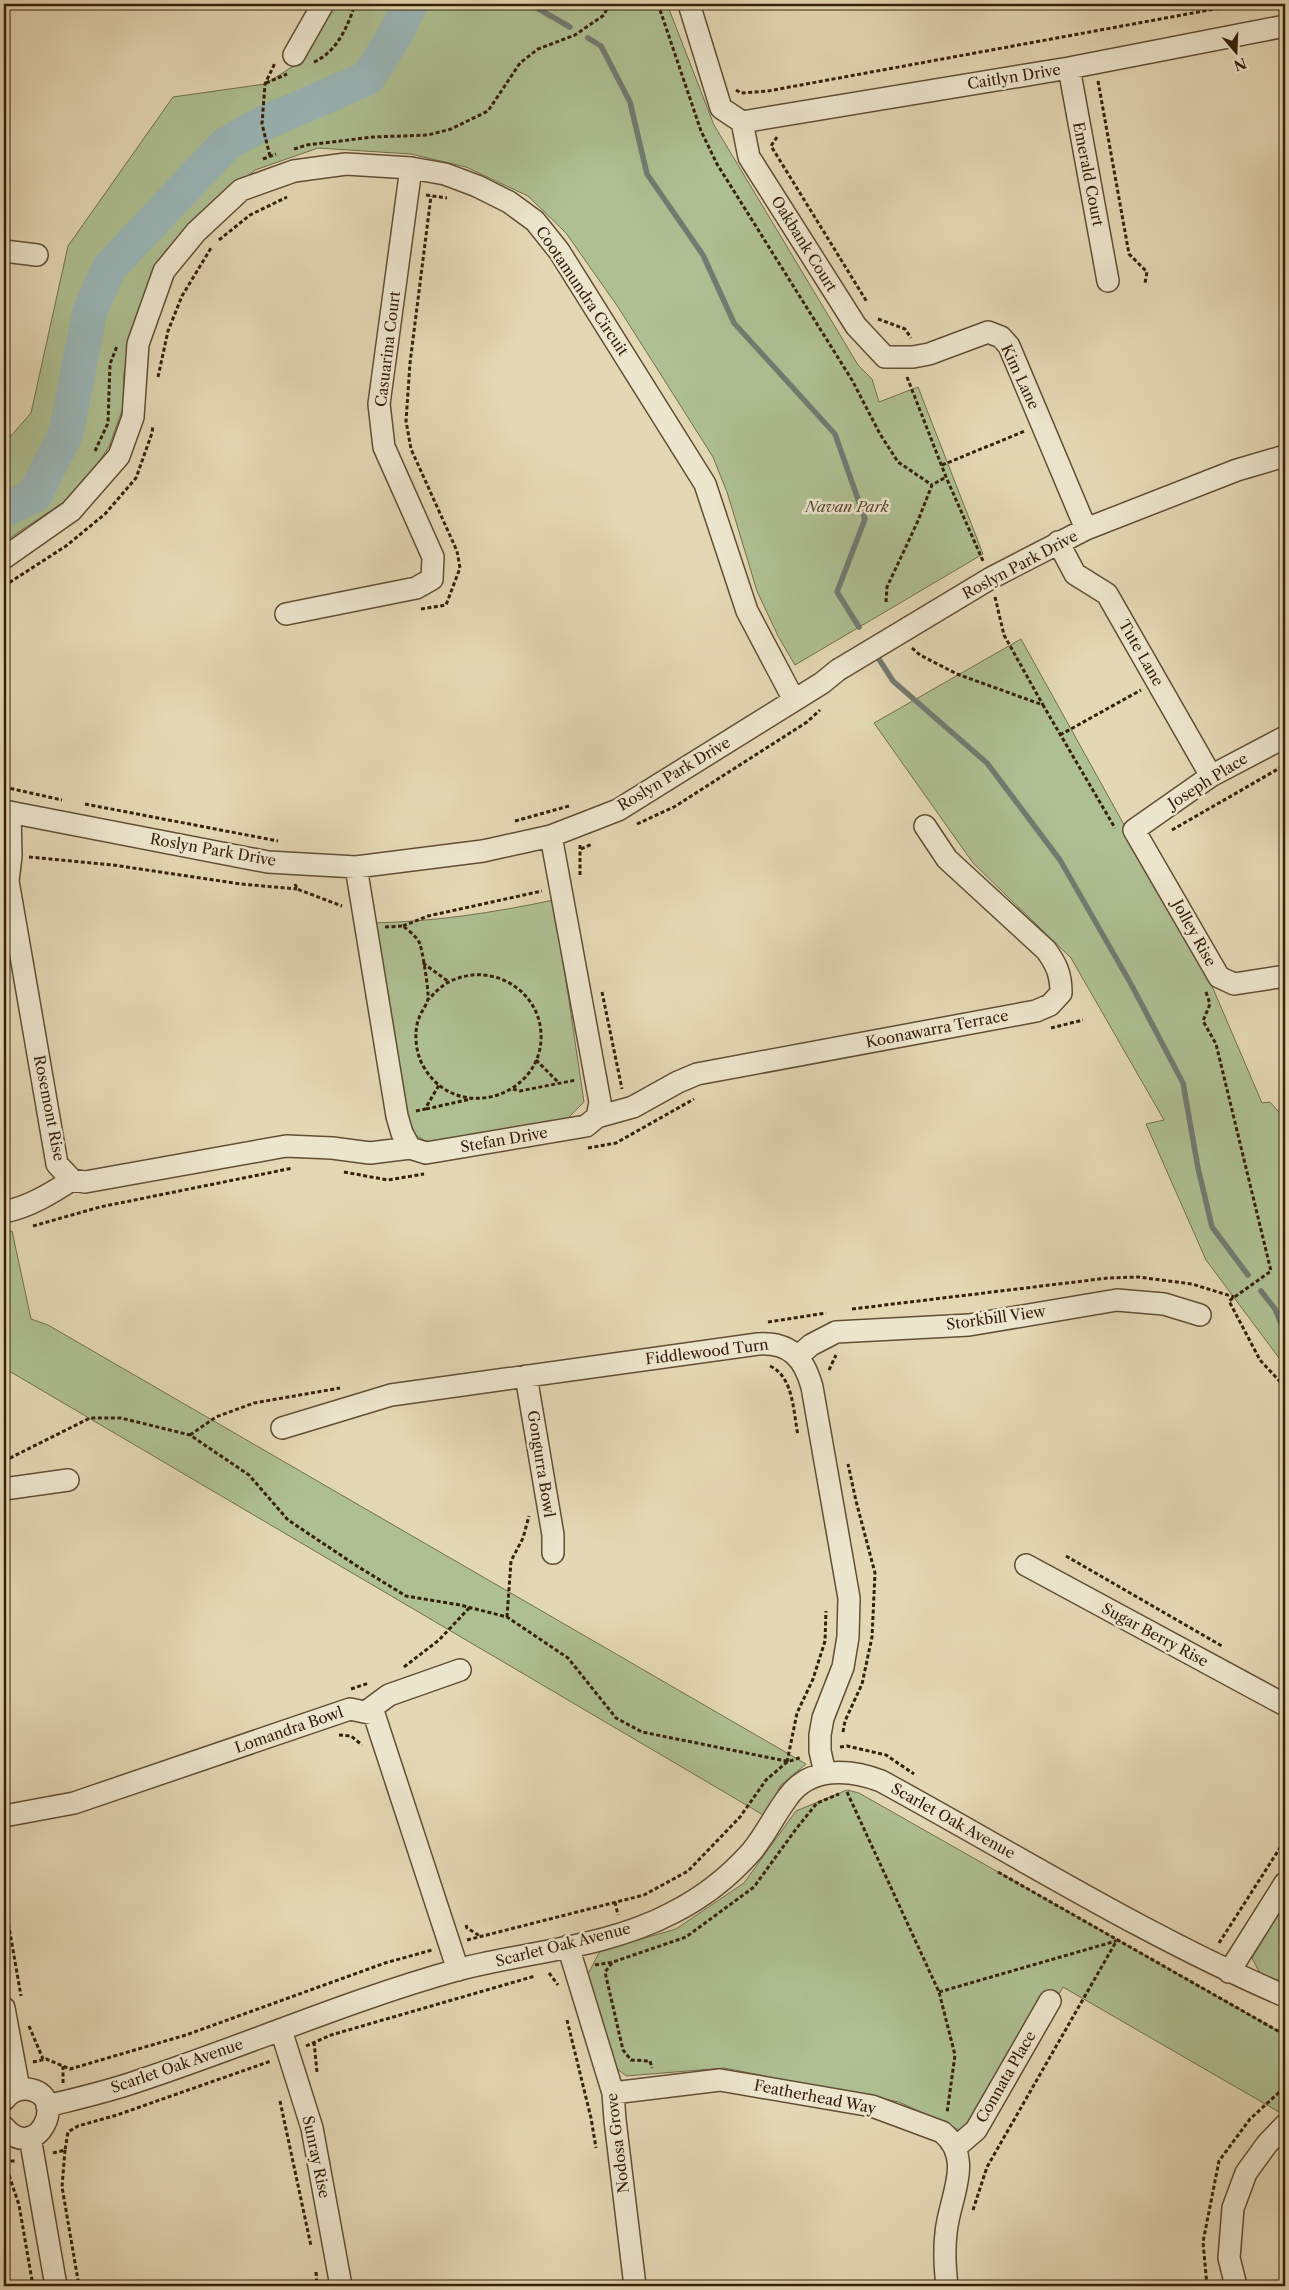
<svg xmlns="http://www.w3.org/2000/svg" width="1289" height="2290" font-family="'Libre Caslon Text',serif">
  <style>
    .green { fill: #aec092; stroke: #72704e }
    .lines { fill: none; stroke-linecap: round; stroke-linejoin: round }
    .stream { stroke: #727b72; stroke-width: 5.5 }
    .river { stroke: #9ab7b8; stroke-width: 35 }
    .minor-casing { stroke: #624e34; stroke-width: 24 }
    .path { stroke: #37200a; stroke-width: 3; stroke-dasharray: 4 2.5; stroke-linecap: butt }
    .minor { stroke: #ede6ce; stroke-width: 21 }
    .minor-bridge-casing { stroke: #624e34; stroke-width: 24; stroke-linecap: butt }
    .minor-bridge { stroke: #ede6ce; stroke-width: 21 }
    .labels { text-anchor: middle; stroke-width: 5; stroke-linejoin: round; paint-order: stroke }
    .street-label { font-size: 15px; fill: #37200a; stroke: #ede6ce }
    .park-label { font-size: 15px; font-style: italic; fill: #55482c; stroke: #ede6ce }
  </style>
  <rect width="100%" height="100%" fill="#e4d8b4"/>
  <filter id="stains"><feTurbulence type="fractalNoise" baseFrequency=".004" numOctaves="4"/><feColorMatrix values="0 0 0 0 .2 0 0 0 0 .09 0 0 0 0 .02 0 0 0 .5 -.17"/></filter>
  <radialGradient id="worn" r=".72"><stop offset=".6" stop-color="#630" stop-opacity="0"/><stop offset="1" stop-color="#630" stop-opacity=".3"/></radialGradient>
  <path class="green" d="M 334,4 L 667,4 L 714,125 L 858,365 L 872,379 L 879,402 L 918,387 L 983,554 L 795,665 L 778,636 L 757,591 L 727,492 L 713,457 L 618,307 L 566,233 L 528,196 L 466,167 L 411,154 L 318,148 L 255,170 L 173,243 L 138,313 L 124,373 L 123,408 L 109,447 L 77,493 L 4,542 L 4,444 L 31,413 L 68,246 L 173,97 L 265,84 L 303,60 Z
    M 1021,639 L 1132,839 L 1200,958 L 1262,1103 L 1270,1102 L 1285,1119 L 1285,1366 L 1206,1260 L 1146,1124 L 1164,1120 L 1071,958 L 973,863 L 874,723 Z
    M 554,900 L 584,1102 L 562,1124 L 432,1145 L 409,1131 L 369,923 C 434,922 491,913 554,900 Z
    M 12,1231 L 31,1319 L 48,1325 L 806,1764 L 781,1785 L 765,1816 L 4,1368 L 4,1233 Z
    M 847,1790 L 859,1793 L 1285,2035 L 1285,2104 L 1279,2112 L 1063,1987 L 984,2123 L 964,2132 L 899,2102 L 724,2068 L 626,2076 L 609,2062 L 587,1976 L 600,1951 L 676,1929 L 744,1883 L 796,1811 Z
    M 1285,1903 L 1285,1987 L 1263,1979 L 1252,1958 Z"/>
  <g class="lines">
    <path class="stream" d="M 530,4 L 570,27
      M 588,38 L 601,46 L 630,102 L 647,174 L 703,255 L 734,323 L 835,434 L 865,519 L 837,592 L 859,627
      M 875,653 L 893,681 L 987,763 L 1060,860 L 1131,984 L 1183,1083 L 1198,1168 L 1212,1227 L 1248,1275
      M 1261,1291 L 1275,1309 L 1285,1333"/>
    <path class="river" d="M 4,510 L 34,496 L 66,433 L 90,311 L 109,268 L 226,144 L 262,124 L 368,78 L 398,30 L 410,4"/>
    <g class="minor-casing">
      <path id="minor" d="M 689,4 L 721,108 L 742,122
        M 294,55 L 323,4
        M 1069,68 L 1108,281
        M 742,122 L 749,157 L 856,326 L 885,357 L 913,357 L 929,354 L 988,332 L 1001,337 L 1009,346 L 1086,529
        M 742,122 L 1069,68 L 1285,26
        M 4,251 L 37,255
        M 1058,542 L 1075,574 L 1107,594 L 1211,776
        M 4,558 L 71,511 L 119,456 L 133,417 L 138,344 L 164,271 L 196,232 L 241,190 L 294,171 L 346,164 L 411,168 L 445,174 L 477,186 L 509,202 L 535,221 L 559,251 L 705,484 L 747,611 L 794,700
        M 286,614 L 416,588 L 432,579 L 433,557 L 384,447 L 379,404 L 411,168
        M 908,628 L 991,578 L 1086,529 L 1237,470 L 1285,456
        M 1285,737 L 1211,776 L 1134,830 L 1219,977 L 1234,984 L 1285,976
        M 4,811 L 268,862 L 356,867 L 483,851 L 551,836 L 618,810 L 822,683 L 838,670
        M 10,812 L 11,856 L 8,881 L 57,1164 L 72,1180 L 85,1182 L 286,1146 L 332,1148 L 370,1153 L 410,1148
        M 356,867 L 397,1116 L 402,1133 L 410,1148 L 426,1153 L 586,1126 L 597,1117 L 600,1102 L 551,836
        M 597,1117 L 633,1107 L 678,1082 L 697,1074 L 1036,1011 L 1050,1005 L 1061,993 C 1061,975 1057,965 1046,950 L 947,859 L 925,826
        M 4,1212 C 29,1207 50,1194 72,1180
        M 797,1357 L 811,1345 L 836,1332 L 969,1325 L 1117,1300 L 1164,1304 L 1200,1315
        M 526,1376 L 553,1535 L 553,1553
        M 282,1428 L 391,1395 L 758,1344 C 790,1342 804,1358 812,1387 L 849,1598 L 848,1637 L 843,1667 L 823,1718 L 820,1735 L 820,1751 L 825,1773
        M 4,1489 L 68,1480
        M 1026,1565 L 1285,1705
        M 366,1712 L 389,1695 L 460,1670
        M 4,1816 L 74,1803 L 350,1709 L 374,1714 L 458,1970
        M 568,1946 L 613,2093 L 615,2120 L 635,2286
        M 1229,1972 L 1285,1883
        M 4,2008 L 19,2089
        M 281,2030 L 312,2128 L 341,2286
        M 613,2093 L 720,2080 L 872,2106 L 942,2132 C 975,2159 949,2198 946,2233 C 944,2250 945,2269 947,2286
        M 4,2100 C 10,2092 17,2088 27,2089 C 71,2094 37,2166 4,2127
        M 47,2106 C 79,2098 111,2091 141,2080 C 247,2045 349,2000 457,1970 C 528,1951 606,1948 672,1913 C 702,1898 730,1876 752,1851 C 766,1834 775,1814 788,1797 C 810,1766 850,1769 881,1781 C 1015,1854 1145,1936 1285,1996
        M 30,2137 L 56,2286
        M 955,2148 L 976,2130 L 1050,2001
        M 1236,2286 L 1229,2258 L 1233,2208 L 1246,2173 L 1267,2144 L 1285,2125"/>
    </g>
    <path class="path" d="M 658,4 L 701,131 L 717,164 L 852,380 L 880,434 L 898,462 L 932,485
      M 314,62 C 337,52 348,26 355,4
      M 1098,81 L 1129,254 L 1147,272 L 1145,283
      M 266,83 L 287,74
      M 736,90 L 741,93 L 768,91 L 1242,4
      M 777,137 L 771,146 L 867,302
      M 294,149 L 307,145 L 373,137 L 428,135 L 451,129 L 488,111 L 520,63 L 538,49 L 575,35 L 604,15 L 609,4
      M 270,156 L 262,124 L 265,84 L 275,63
      M 263,159 L 276,154
      M 426,195 L 447,198
      M 219,240 L 250,215 L 287,197
      M 878,319 L 905,329 L 911,338
      M 158,377 L 168,331 L 182,296 L 211,248
      M 907,377 L 946,477 L 983,561
      M 95,451 L 108,423 L 110,364 L 117,346
      M 942,465 L 1025,431
      M 4,586 L 66,546 L 105,514 L 136,478 L 152,433 L 153,425
      M 995,597 L 1004,635 L 1043,705
      M 886,602 L 887,587 L 917,523 L 932,485 L 946,477
      M 421,609 L 446,605 L 460,568 L 457,551 L 411,449 L 406,421 L 410,363 L 431,196
      M 912,648 L 920,655 L 957,674 L 1043,705 L 1115,828
      M 1060,735 L 1141,690
      M 4,787 L 62,800
      M 85,804 L 278,841
      M 515,821 L 569,806
      M 637,824 L 674,807 L 807,722 L 820,710
      M 1172,830 L 1285,765
      M 580,845 L 580,876
      M 581,849 L 592,844
      M 29,857 L 113,865 L 241,884 L 297,889
      M 295,884 L 297,889 L 342,906
      M 403,926 L 428,916 L 542,891
      M 385,927 L 403,926 C 408,930 416,936 419,942 C 422,946 429,992 428,998 C 428,1004 421,1011 419,1018 C 413,1033 416,1056 425,1069 C 461,1127 552,1092 540,1025 C 533,987 491,965 456,979 C 445,982 436,991 429,999
      M 423,963 L 449,982
      M 4,990 L 7,1007
      M 602,992 L 622,1089
      M 1206,992 L 1210,1004 L 1203,1021 L 1216,1044 L 1271,1271 L 1229,1301 L 1260,1360 L 1285,1387
      M 1051,1028 L 1083,1020
      M 536,1060 L 559,1083
      M 513,1089 L 520,1091 L 576,1080
      M 426,1109 L 471,1099
      M 416,1111 L 425,1109 L 439,1085
      M 588,1148 L 616,1143 L 694,1099
      M 344,1172 L 388,1180 L 424,1174
      M 33,1226 L 100,1207 L 293,1168
      M 852,1309 L 1108,1278 L 1138,1277 L 1192,1284 L 1234,1297
      M 768,1322 L 826,1313
      M 770,1366 C 794,1377 793,1412 798,1435
      M 829,1370 L 836,1355
      M 190,1435 L 216,1417 L 254,1403 L 340,1388
      M 4,1461 L 90,1418 L 121,1418 L 190,1435 L 249,1475 L 288,1520 L 357,1566 L 406,1596 L 460,1605 L 507,1617 L 568,1658 L 616,1718 L 642,1732 L 786,1761
      M 1066,1556 L 1222,1646
      M 507,1617 L 511,1561 L 523,1538 L 529,1516
      M 404,1667 L 439,1640 L 470,1607
      M 351,1689 L 369,1683
      M 843,1732 L 845,1721 L 862,1684 L 872,1637 L 875,1573 L 856,1501 L 848,1464
      M 339,1735 L 351,1736 L 362,1745
      M 840,1747 L 847,1746 L 886,1755 L 914,1774
      M 787,1762 L 797,1713 L 813,1679 L 825,1641 L 826,1611
      M 847,1792 L 939,1992 L 955,2055 L 947,2113
      M 998,1872 L 1285,2035
      M 4,1898 L 21,1996
      M 615,1902 L 618,1915
      M 466,1925 L 467,1928 L 480,1936
      M 467,1940 L 644,1895 L 688,1871 L 740,1817 L 766,1780 L 787,1762 L 802,1757
      M 1219,1943 L 1285,1840
      M 612,1963 L 605,1972 L 623,2050 L 631,2060 L 650,2061 L 652,2068
      M 595,1965 L 613,1962 L 686,1937 L 754,1887 L 796,1829 L 817,1803 L 839,1794
      M 549,1973 L 558,1985
      M 939,1992 L 1116,1941
      M 567,2020 L 591,2118 L 596,2148
      M 29,2026 L 43,2059
      M 314,2042 L 317,2072
      M 306,2046 L 331,2035 L 535,1976
      M 33,2062 L 46,2059 L 70,2069 L 186,2035 L 385,1963 L 432,1950
      M 63,2083 L 63,2066
      M 280,2101 L 311,2246
      M 65,2150 L 62,2187 L 79,2286
      M 53,2153 L 65,2150 L 68,2132 L 78,2126 L 117,2115 L 271,2061
      M 4,2161 L 15,2161
      M 5,2163 L 19,2205 L 33,2286
      M 973,2210 L 987,2167 L 1117,1940
      M 316,2272 L 317,2286
      M 1207,2286 L 1203,2242 L 1219,2161 L 1250,2119 L 1285,2087"/>
    <use href="#minor" class="minor"/>
    <g class="minor-bridge-casing">
      <path id="minor-bridge" d="M 838,670 L 908,628"/>
    </g>
    <use href="#minor-bridge" class="minor-bridge"/>
  </g>
  <g class="labels">
    <g class="street-label">
      <text transform="translate(1014 77) rotate(-9)" y="5">Caitlyn Drive</text>
      <text transform="translate(1088 174) rotate(79)" y="5">Emerald Court</text>
      <text transform="translate(804 244) rotate(58)" y="5">Oakbank Court</text>
      <text transform="translate(582 291) rotate(56)" y="5">Cootamundra Circuit</text>
      <text transform="translate(388 349) rotate(-83)" y="5">Casuarina Court</text>
      <text transform="translate(1020 377) rotate(65)" y="5">Kim Lane</text>
      <text transform="translate(1020 565) rotate(-28)" y="5">Roslyn Park Drive</text>
      <text transform="translate(1141 653) rotate(60)" y="5">Tute Lane</text>
      <text transform="translate(674 774) rotate(-31)" y="5">Roslyn Park Drive</text>
      <text transform="translate(1208 781) rotate(-32)" y="5">Joseph Place</text>
      <text transform="translate(213 850) rotate(10)" y="5">Roslyn Park Drive</text>
      <text transform="translate(1194 933) rotate(61)" y="5">Jolley Rise</text>
      <text transform="translate(937 1029) rotate(-11)" y="5">Koonawarra Terrace</text>
      <text transform="translate(49 1108) rotate(79)" y="5">Rosemont Rise</text>
      <text transform="translate(504 1140) rotate(-10)" y="5">Stefan Drive</text>
      <text transform="translate(996 1318) rotate(-8)" y="5">Storkbill View</text>
      <text transform="translate(707 1352) rotate(-7)" y="5">Fiddlewood Turn</text>
      <text transform="translate(541 1464) rotate(81)" y="5">Gongurra Bowl</text>
      <text transform="translate(1155 1635) rotate(28)" y="5">Sugar Berry Rise</text>
      <text transform="translate(289 1730) rotate(-19)" y="5">Lomandra Bowl</text>
      <text transform="translate(953 1821) rotate(29)" y="5">Scarlet Oak Avenue</text>
      <text transform="translate(563 1945) rotate(-14)" y="5">Scarlet Oak Avenue</text>
      <text transform="translate(177 2066) rotate(-19)" y="5">Scarlet Oak Avenue</text>
      <text transform="translate(1006 2077) rotate(-60)" y="5">Connata Place</text>
      <text transform="translate(815 2097) rotate(11)" y="5">Featherhead Way</text>
      <text transform="translate(618 2143) rotate(-97)" y="5">Nodosa Grove</text>
      <text transform="translate(316 2157) rotate(78)" y="5">Sunray Rise</text>
    </g>
    <g class="park-label">
      <text x="847" y="512">Navan Park</text>
    </g>
  </g>
  <rect width="1289" height="2290" fill="none" stroke="#e4d8b4" stroke-width="20"/>
  <rect x="5" y="5" width="1279" height="2280" fill="none" stroke="#37200a" stroke-width="2.5"/>
  <rect x="10" y="10" width="1269" height="2270" fill="none" stroke="#37200a"/>
  <g transform="translate(1236 52) rotate(161)" stroke="#ede6ce" stroke-width="4" paint-order="stroke">
  <path d="M0-4L9 19L0 12L-9 19Z" fill="#37200a"/>
  <text y="-8" font-size="14" font-weight="bold" text-anchor="middle" fill="#37200a">N</text>
  </g>
  <rect width="100%" height="100%" filter="url(#stains)"/>
  <rect width="100%" height="100%" fill="url(#worn)"/>
</svg>
